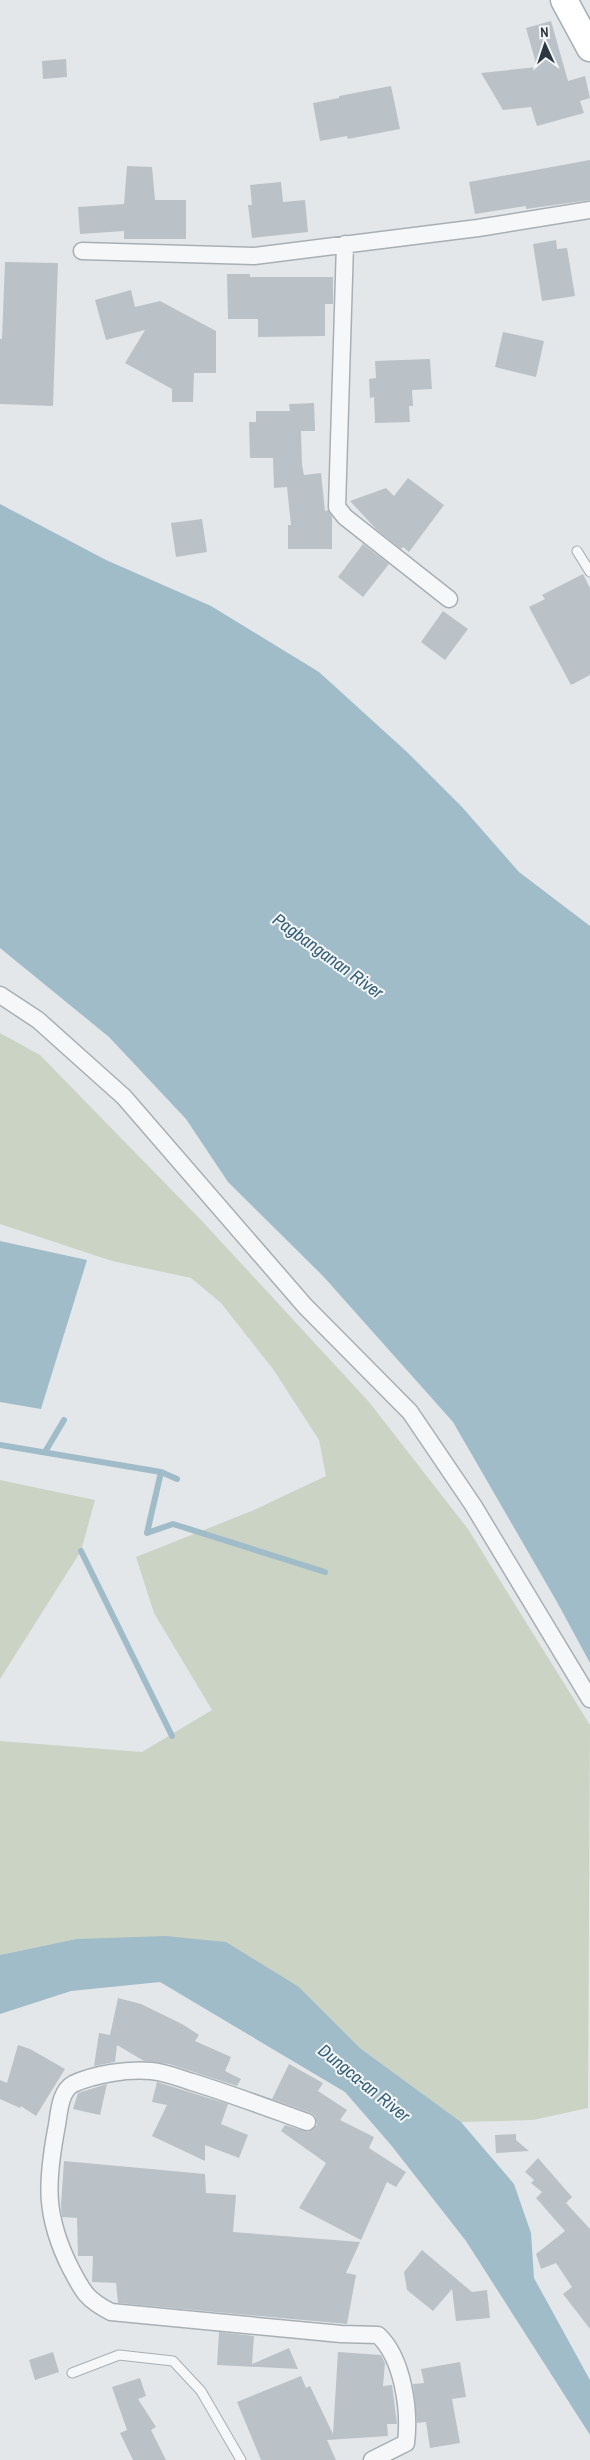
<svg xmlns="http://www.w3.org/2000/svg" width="590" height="2460" font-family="'Archivo Narrow',sans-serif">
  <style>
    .green { fill: #cbd4c4 }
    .water { fill: #a0bcc9 }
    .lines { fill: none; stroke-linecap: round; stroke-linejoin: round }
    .stream { stroke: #a0bcc9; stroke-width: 6 }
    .building { fill: #bac2c7 }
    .lane-casing { stroke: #a8afb4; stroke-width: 11 }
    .street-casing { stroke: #a8afb4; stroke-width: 19 }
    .primary-casing { stroke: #a3aeb6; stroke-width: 29 }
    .lane { stroke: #f6f7f9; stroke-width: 9 }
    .street { stroke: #f6f7f9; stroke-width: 16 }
    .primary { stroke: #fff; stroke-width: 26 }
    .labels { text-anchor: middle; stroke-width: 4; stroke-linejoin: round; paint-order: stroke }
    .water-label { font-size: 18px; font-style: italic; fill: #375f74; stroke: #f3f6f8 }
  </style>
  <rect width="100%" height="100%" fill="#e3e7ea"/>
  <path class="green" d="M 0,1033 L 40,1055 L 202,1221 L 369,1402 L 468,1529 L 590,1725 L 588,2108 L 533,2120 L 461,2122 L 360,2048 L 299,1987 L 76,1939 L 0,1955 L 0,1741 L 142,1752 L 212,1710 L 154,1613 L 136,1557 L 254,1510 L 326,1476 L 319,1440 L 273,1369 L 221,1303 L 191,1278 L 112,1261 L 0,1224 Z
    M 0,1480 L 95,1500 L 81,1551 L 0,1679 Z"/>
  <path class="water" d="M 0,504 L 106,560 L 211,606 L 319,672 L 407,752 L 462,807 L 519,872 L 590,926 L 590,1663 L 557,1602 L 453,1422 L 323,1276 L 228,1182 L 186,1119 L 109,1037 L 0,948 Z
    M 0,1241 L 87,1260 L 41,1409 L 0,1402 Z
    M 166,1936 L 226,1942 L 299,1987 L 360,2048 L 461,2122 L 514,2184 L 531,2233 L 534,2278 L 590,2380 L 590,2435 L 466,2241 L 391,2145 L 345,2092 L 160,1982 L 71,1991 L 0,2014 L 0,1955 L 76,1939 Z"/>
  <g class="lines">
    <path class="stream" d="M 0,1445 L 161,1472 L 147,1533 L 173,1524 L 325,1572
      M 45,1452 L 64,1420
      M 161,1472 L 177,1479
      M 81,1551 L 172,1736"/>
  </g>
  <path class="building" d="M 551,21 L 568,81 L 585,76 L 590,98 L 580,101 L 584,113 L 537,126 L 531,107 L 503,110 L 481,73 L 537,67 L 526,28 Z
    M 66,59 L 67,77 L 43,79 L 42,61 Z
    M 391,86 L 400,129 L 348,139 L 347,136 L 320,141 L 313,103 L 339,98 L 339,96 Z
    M 590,160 L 590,200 L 526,209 L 526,206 L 475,214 L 469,182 Z
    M 127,166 L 152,167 L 155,200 L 186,200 L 186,239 L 124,239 L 124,231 L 80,234 L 78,207 L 124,204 Z
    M 281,182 L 283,202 L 305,200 L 308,232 L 252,238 L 248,205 L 252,205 L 250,185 Z
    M 556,240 L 557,249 L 567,248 L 575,296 L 542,301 L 533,244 Z
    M 5,262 L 58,263 L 53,406 L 0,404 L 0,339 L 2,339 Z
    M 227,274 L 250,274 L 250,277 L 333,277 L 333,304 L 325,304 L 325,336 L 258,337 L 258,319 L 228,319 Z
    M 131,290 L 135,307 L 160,301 L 216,331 L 216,373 L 194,373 L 193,402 L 172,402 L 172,389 L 125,363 L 145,330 L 106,340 L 95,300 Z
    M 503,332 L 544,341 L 536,377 L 495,367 Z
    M 430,359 L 432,389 L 412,390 L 413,406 L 409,406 L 410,422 L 375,423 L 374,397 L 370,398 L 369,379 L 376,378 L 375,361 Z
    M 314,403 L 315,431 L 301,431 L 302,465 L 304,475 L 321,473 L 325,511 L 328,510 L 332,517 L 332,549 L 288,549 L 288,525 L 291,525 L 287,487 L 274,488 L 273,458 L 250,458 L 249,422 L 256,422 L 256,411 L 290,411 L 289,404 Z
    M 408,478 L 444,505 L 409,552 L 403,547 L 401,549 L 376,529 L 350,501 L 386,488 L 394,496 Z
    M 202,519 L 207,552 L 176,557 L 171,523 Z
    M 363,544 L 389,564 L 363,597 L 338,577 Z
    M 583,574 L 590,588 L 590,675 L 571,685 L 529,607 L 545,599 L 542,595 Z
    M 443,611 L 468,629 L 445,660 L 421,642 Z
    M 118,1998 L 141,2004 L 182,2024 L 199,2035 L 195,2041 L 231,2057 L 225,2071 L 241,2079 L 237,2086 L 169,2064 L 144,2061 L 117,2045 L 115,2062 L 94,2066 L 99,2033 L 110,2035 Z
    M 18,2045 L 30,2049 L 65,2069 L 36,2116 L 21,2106 L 20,2108 L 0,2099 L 0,2080 L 7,2083 Z
    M 289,2064 L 323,2083 L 318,2091 L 347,2110 L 340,2120 L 374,2137 L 369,2148 L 406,2172 L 396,2187 L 387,2182 L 361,2240 L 299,2208 L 326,2163 L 281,2131 L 285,2125 L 308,2132 L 317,2125 L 315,2116 L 311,2113 L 272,2099 Z
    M 157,2082 L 228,2104 L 221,2124 L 248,2135 L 239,2158 L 205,2145 L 205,2161 L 152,2136 L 167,2105 L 152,2102 Z
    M 107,2084 L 100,2115 L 73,2109 L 78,2093 Z
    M 516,2134 L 516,2140 L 529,2151 L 496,2153 L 495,2135 Z
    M 538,2158 L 572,2197 L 566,2203 L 590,2229 L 590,2329 L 563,2294 L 572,2287 L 556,2263 L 541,2269 L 536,2254 L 565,2231 L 536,2198 L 542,2192 L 531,2183 L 534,2180 L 525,2172 Z
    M 64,2161 L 205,2174 L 206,2193 L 236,2195 L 233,2232 L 360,2242 L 346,2273 L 356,2275 L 347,2324 L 118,2303 L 116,2283 L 92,2282 L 93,2256 L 78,2256 L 77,2218 L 62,2217 L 61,2205 Z
    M 422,2250 L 472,2292 L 487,2290 L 490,2318 L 456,2321 L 452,2289 L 433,2311 L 407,2290 L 404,2272 Z
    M 219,2332 L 254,2336 L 252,2364 L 289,2348 L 298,2369 L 217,2365 Z
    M 53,2352 L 59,2372 L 35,2380 L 29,2360 Z
    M 338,2352 L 381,2355 L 385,2363 L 383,2386 L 392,2385 L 397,2424 L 387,2424 L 388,2436 L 327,2440 L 336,2460 L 261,2460 L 237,2402 L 301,2376 L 306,2388 L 310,2386 L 333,2434 Z
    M 460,2362 L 466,2397 L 452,2399 L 460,2443 L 430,2448 L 426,2422 L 417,2423 L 413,2384 L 424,2383 L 421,2369 Z
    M 140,2378 L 146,2396 L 138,2399 L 156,2427 L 151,2430 L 166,2460 L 133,2460 L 120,2433 L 127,2430 L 112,2387 Z"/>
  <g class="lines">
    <g class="lane-casing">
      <path id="lane" d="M 577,551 L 590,572
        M 72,2373 L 119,2355 L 173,2361 L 201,2391 L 241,2460"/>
    </g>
    <g class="street-casing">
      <path id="street" d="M 345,244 L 337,507 L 345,517 L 449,599
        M 82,251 L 254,256 L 478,228 L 590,210
        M 0,995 L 38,1020 L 124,1097 L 305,1306 L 410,1412 L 473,1505 L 590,1699
        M 307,2122 C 268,2108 231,2094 192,2082 C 179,2078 165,2072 151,2071 C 127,2069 95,2074 73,2084 C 60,2091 59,2113 57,2125 C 46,2182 44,2216 71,2269 C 83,2292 87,2300 111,2312 L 341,2334 L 378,2335 C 403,2358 410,2410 406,2443 L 372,2460"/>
    </g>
    <g class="primary-casing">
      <path id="primary" d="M 564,0 L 590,48"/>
    </g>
    <use href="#lane" class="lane"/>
    <use href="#street" class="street"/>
    <use href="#primary" class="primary"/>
  </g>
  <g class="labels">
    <g class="water-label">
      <text transform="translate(328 956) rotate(36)" y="6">Pagbanganan River</text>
      <text transform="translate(364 2083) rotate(39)" y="6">Dungca-an River</text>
    </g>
  </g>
  <g transform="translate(545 45) rotate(357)" stroke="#f3f6f8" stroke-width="4" paint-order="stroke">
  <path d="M0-4L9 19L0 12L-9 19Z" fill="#2b3842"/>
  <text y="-8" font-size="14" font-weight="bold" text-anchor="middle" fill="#2b3842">N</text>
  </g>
</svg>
